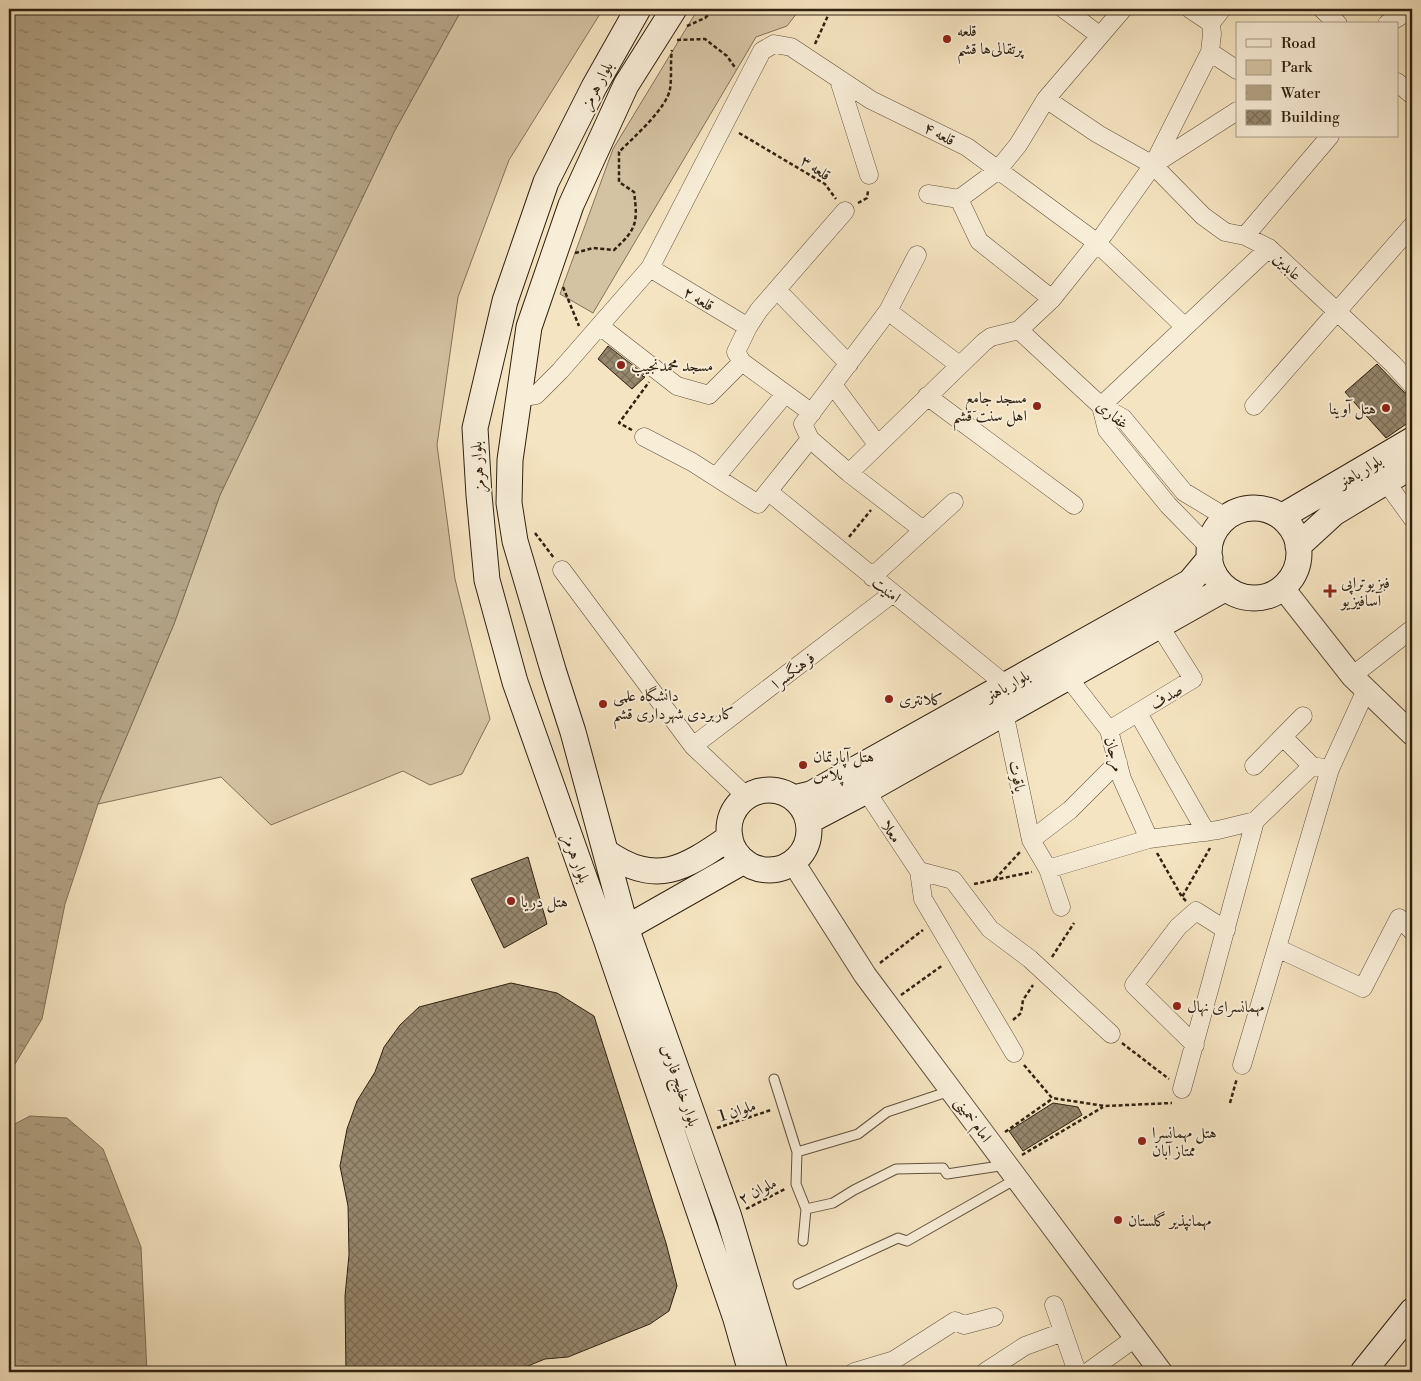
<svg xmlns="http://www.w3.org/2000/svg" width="1421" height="1381" font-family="'Libre Bodoni',Amiri,serif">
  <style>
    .green { fill: #d4c3a3; stroke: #82725a }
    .water { fill: url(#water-ripples); stroke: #7e6f57 }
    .building { fill: url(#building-cross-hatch); stroke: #302211 }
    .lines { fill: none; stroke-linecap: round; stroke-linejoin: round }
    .service-casing { stroke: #61523d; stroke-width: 11 }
    .minor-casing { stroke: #61523d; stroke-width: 19 }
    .tertiary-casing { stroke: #61523d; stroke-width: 24 }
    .secondary-casing { stroke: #302211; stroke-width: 27 }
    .path { stroke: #302211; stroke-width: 2.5; stroke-dasharray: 4 2.5; stroke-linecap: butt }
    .service { stroke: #f8edd7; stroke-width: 9 }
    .minor { stroke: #f8edd7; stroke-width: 18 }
    .tertiary { stroke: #f8edd7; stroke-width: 22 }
    .secondary { stroke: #f8edd7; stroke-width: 25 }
    .poi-dot { fill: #8f2418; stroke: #f8edd7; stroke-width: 2 }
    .labels { text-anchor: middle; stroke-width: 4; stroke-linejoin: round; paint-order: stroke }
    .poi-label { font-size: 16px; fill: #302211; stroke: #f8edd7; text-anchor: start }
    .street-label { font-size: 16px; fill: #302211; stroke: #f8edd7 }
  </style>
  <defs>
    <pattern id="water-ripples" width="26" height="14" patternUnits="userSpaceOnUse" patternTransform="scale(1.25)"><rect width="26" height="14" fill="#b2a285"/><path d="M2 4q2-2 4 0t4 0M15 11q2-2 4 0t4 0" fill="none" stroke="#91846b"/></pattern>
    <pattern id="building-cross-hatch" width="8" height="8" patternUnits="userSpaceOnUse" patternTransform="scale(1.25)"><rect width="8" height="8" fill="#96876d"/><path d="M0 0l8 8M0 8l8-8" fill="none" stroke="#7b6e58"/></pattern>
  </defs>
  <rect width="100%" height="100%" fill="#f5e4c1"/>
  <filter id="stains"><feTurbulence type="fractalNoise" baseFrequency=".004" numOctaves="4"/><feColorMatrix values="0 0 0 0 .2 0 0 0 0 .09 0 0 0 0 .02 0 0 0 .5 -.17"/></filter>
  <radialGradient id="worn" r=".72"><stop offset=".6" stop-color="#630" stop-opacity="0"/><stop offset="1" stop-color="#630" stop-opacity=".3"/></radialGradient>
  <path class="green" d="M 462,9 L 603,9 L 509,160 L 458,297 L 437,445 L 455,579 L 490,719 L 462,774 L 430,785 L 403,771 L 271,825 L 221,777 L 98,804 L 174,624 L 220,495 L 394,132 Z
    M 698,9 L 800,9 L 787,26 L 756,37 L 593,313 L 560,294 L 613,149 Z"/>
  <path class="water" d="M 9,9 L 462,9 L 394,132 L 220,495 L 174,624 L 98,804 L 65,904 L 42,1019 L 9,1074 Z
    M 30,1116 L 67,1118 L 103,1149 L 141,1247 L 147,1372 L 9,1372 L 9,1127 Z"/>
  <path class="building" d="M 608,346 L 644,374 L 642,376 L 645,377 L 632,389 L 598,359 Z
    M 1377,364 L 1404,392 L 1412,396 L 1412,420 L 1386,438 L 1345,392 Z
    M 528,857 L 547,924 L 504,948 L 471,879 Z
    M 511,983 L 557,993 L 594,1016 L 666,1243 L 677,1286 L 669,1311 L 650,1324 L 568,1357 L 545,1359 L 513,1372 L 346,1372 L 345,1296 L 349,1255 L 348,1206 L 340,1166 L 347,1129 L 357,1101 L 375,1072 L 384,1047 L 400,1025 L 419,1007 Z
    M 1053,1103 L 1078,1107 L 1082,1115 L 1023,1151 L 1009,1131 Z"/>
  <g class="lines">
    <g class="service-casing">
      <path id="service" d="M 774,1079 L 797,1152 L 796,1184 L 806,1209 L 803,1241
        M 797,1152 L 858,1134 L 887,1112 L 950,1091
        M 806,1209 L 833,1203 L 854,1190 L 896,1169 L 943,1168 L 947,1174 L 1006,1165
        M 798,1284 L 898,1238 L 907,1241 L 1016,1179"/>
    </g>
    <g class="minor-casing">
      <path id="minor" d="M 1064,9 L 1099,35
        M 1190,9 L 1211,23
        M 1322,9 L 1338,24
        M 1387,24 L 1412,9
        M 1210,52 L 1237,70
        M 839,80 L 869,175
        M 1397,82 L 1412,95
        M 1153,165 L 1203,216 L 1225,232 L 1245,236 L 1269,248 L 1393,364 L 1412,385
        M 1153,165 L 1210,52 L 1212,34 L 1211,23 L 1222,9
        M 1153,165 L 1237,111
        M 928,194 L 959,199 L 997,171 L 1018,145 L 1046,99 L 1123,9
        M 959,199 L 979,241 L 1052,299
        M 1245,236 L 1330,136
        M 917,255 L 888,311 L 803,424 L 810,439 L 849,473 L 984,342 L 991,337 L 1019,330 L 1052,299 L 1104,234 L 1153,165 L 1098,134 L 1046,99
        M 650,268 L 748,327
        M 777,290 L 849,364
        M 888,311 L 959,365
        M 601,327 L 677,386 L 709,395 L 742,362
        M 1019,330 L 1101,406 L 1123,418 L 1184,492 L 1227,518
        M 833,385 L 877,444
        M 927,396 L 1074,505
        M 517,398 L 536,395 L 560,371 L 650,268 L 762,51 L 774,44 L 791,47 L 871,100 L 967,147 L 1096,242 L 1185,327
        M 1101,406 L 1269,248
        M 1101,406 L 1107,430 L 1168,505 L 1210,548
        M 1254,406 L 1412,226
        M 812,413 L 742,362 L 736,352 L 748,327 L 759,310 L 845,211
        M 644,437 L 692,462 L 758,504 L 810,439
        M 849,473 L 923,530
        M 716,477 L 785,394
        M 1386,482 L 1412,518
        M 769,492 L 1006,685
        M 562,570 L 693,746 L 746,796
        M 872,577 L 954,502
        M 1067,676 L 1109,730 L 1122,779 L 1149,839
        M 1352,676 L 1412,629
        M 1004,712 L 1031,840 L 1048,869 L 1061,907
        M 1138,713 L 1206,832
        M 1109,730 L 1193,679 L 1159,625
        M 1284,738 L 1312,766
        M 693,746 L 893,593
        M 1254,766 L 1303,716
        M 866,791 L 919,871 L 923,899 L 1014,1053
        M 1031,840 L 1070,810 L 1118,762
        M 1048,869 L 1149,839 L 1218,830 L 1255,821
        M 919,871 L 953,880 L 990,929 L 1030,959 L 1111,1034
        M 1277,948 L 1363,988 L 1399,918 L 1412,931
        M 1195,1045 L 1134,985 L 1178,927 L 1196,911 L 1226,930
        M 1242,1065 L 1330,769 L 1366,690
        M 1182,1089 L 1255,821 L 1312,766 L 1330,769
        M 1054,1305 L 1077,1372
        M 854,1372 L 894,1360 L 955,1321 L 964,1325 L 994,1317
        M 985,1372 L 1025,1346 L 1063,1332
        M 1088,1372 L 1135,1338"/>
    </g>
    <g class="tertiary-casing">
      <path id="tertiary" d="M 1283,588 L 1352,676 L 1412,734
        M 793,862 L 865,975 L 1161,1372"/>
    </g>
    <g class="secondary-casing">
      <path id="secondary" d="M 638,9 L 594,87 L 546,182 L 505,301 L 475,428 L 479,495 L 487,580 L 515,682 L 606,939 L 736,1319 L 751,1372
        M1209 553a45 45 0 1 1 90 0a45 45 0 1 1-90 0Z
        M 1281,517 L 1412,440
        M 1298,546 L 1334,513 L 1412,466
        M729 830a40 40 0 1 1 80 0a40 40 0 1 1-80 0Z
        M 794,798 L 811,794 L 1190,582 L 1210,558
        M 809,821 L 866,791 L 1226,588
        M 606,852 C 656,887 684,869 730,837
        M 744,861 L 626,928 L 729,1217 L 775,1372
        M 626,928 L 573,732 L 554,673 L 515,541 L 509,503 L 510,460 L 529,327 L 571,205 L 626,85 L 674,9
        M 1363,1372 L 1412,1311"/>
    </g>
    <path class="path" d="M 687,26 L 705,18 L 714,9
      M 677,40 L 705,39 L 727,56 L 736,69
      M 815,44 L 831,9
      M 739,133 L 825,184 L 836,199
      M 858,203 L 867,198 L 868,191
      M 575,253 L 593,248 L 614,250 C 637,229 638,222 634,192 L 619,182 L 619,152 C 633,138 667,108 670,89 C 672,76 670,63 672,50
      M 563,287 L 579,326
      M 632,430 L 619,423 L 649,382
      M 535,533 L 554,558
      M 849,537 L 871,510
      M 1157,853 L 1182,897
      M 995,879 L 1020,852
      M 974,884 L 1032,872
      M 1186,901 L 1182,897 L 1210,848
      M 1052,957 L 1074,923
      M 880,963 L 923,930
      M 901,995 L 943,965
      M 1013,1020 L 1021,1013 L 1023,1000 L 1033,985
      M 1122,1043 L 1169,1079
      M 1024,1065 L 1052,1098 L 1105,1106 L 1172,1103
      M 1230,1103 L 1237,1078
      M 717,1128 L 771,1110
      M 1005,1132 L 1052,1099
      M 1022,1155 L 1103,1107
      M 746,1209 L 785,1189"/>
    <use href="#service" class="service"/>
    <use href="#minor" class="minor"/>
    <use href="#tertiary" class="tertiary"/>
    <use href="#secondary" class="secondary"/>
  </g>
  <g class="poi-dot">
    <circle cx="947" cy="39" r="5"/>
    <circle cx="621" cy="365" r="5"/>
    <circle cx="1037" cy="406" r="5"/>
    <circle cx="1386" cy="408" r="5"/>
    <path d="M1327.5 583.5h5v5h5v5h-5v5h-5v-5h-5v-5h5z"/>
    <circle cx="889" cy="699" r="5"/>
    <circle cx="603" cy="704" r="5"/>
    <circle cx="803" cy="765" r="5"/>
    <circle cx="511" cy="901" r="5"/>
    <circle cx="1177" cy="1006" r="5"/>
    <circle cx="1142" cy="1141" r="5"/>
    <circle cx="1118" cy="1220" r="5"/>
  </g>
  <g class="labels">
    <g class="poi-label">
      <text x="957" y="36">قلعه<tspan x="957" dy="18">پرتقالی‌ها قشم</tspan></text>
      <text x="631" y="371">مسجد محمدنجیب</text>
      <text x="1027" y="403" text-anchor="end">مسجد جامع<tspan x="1027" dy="18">اهل سنت قشم</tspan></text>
      <text x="1376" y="414" text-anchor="end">هتل آوینا</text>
      <text x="1341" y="588">فیزیوتراپی<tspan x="1341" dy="18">آسافیزیو</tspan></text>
      <text x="613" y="701">دانشگاه علمی<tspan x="613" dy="18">کاربردی شهرداری قشم</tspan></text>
      <text x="899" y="705">کلانتری</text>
      <text x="813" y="762">هتل آپارتمان<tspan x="813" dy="18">پلاس</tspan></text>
      <text x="521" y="907">هتل دریا</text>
      <text x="1187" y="1012">مهمانسرای نهال</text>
      <text x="1152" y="1138">هتل مهمانسرا<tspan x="1152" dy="18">ممتاز آبان</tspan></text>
      <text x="1128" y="1226">مهمانپذیر گلستان</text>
    </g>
    <g class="street-label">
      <text transform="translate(596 85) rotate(-62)" y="6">بلوار هرمز</text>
      <text transform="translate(940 133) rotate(28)" y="6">قلعه ۴</text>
      <text transform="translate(816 167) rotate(34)" y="6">قلعه ۳</text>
      <text transform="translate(1288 266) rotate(43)" y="6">عابدین</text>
      <text transform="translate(699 298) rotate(31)" y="6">قلعه ۲</text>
      <text transform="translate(1113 414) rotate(39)" y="6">غفاری</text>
      <text transform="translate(477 467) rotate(-94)" y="6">بلوار هرمز</text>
      <text transform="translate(1360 471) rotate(-31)" y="6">بلوار باهنر</text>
      <text transform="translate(887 589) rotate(39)" y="6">امنیت</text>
      <text transform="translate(793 670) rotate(-38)" y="6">فرهنگسرا</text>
      <text transform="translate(1007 685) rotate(-29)" y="6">بلوار باهنر</text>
      <text transform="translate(1166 696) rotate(-32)" y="6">صدف</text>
      <text transform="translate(1115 754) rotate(74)" y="6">مرجان</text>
      <text transform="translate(1018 776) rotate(78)" y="6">یاقوت</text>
      <text transform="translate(892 831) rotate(57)" y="6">معلا</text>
      <text transform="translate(577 858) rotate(70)" y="6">بلوار هرمز</text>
      <text transform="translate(681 1085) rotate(71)" y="6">بلوار خلیج فارس</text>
      <text transform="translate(737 1110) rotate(-18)" y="6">ملوان 1</text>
      <text transform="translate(974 1119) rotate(55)" y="6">امام خمینی</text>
      <text transform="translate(757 1190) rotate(-27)" y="6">ملوان ۲</text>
    </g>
  </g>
  <rect width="1421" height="1381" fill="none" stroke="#f5e4c1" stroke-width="30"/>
  <rect x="10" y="10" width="1401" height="1361" fill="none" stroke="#302211" stroke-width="2.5"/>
  <rect x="15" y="15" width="1391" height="1351" fill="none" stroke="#302211"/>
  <rect x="1236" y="22" width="162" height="115" fill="#f8edd7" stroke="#a89c88"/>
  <rect x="1246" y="39" width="25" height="8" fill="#f8edd7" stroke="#a89c88"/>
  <text x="1281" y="48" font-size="15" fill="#302211">Road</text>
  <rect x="1246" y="60" width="25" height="15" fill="#d4c3a3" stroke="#a89c88"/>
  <text x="1281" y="72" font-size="15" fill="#302211">Park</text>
  <rect x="1246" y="85" width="25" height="15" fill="url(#water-ripples)" stroke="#a89c88"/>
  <text x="1281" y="98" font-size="15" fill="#302211">Water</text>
  <rect x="1246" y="110" width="25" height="15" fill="url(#building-cross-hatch)" stroke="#a89c88"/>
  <text x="1281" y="122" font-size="15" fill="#302211">Building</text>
  <rect width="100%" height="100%" filter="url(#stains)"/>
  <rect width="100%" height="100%" fill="url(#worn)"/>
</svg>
